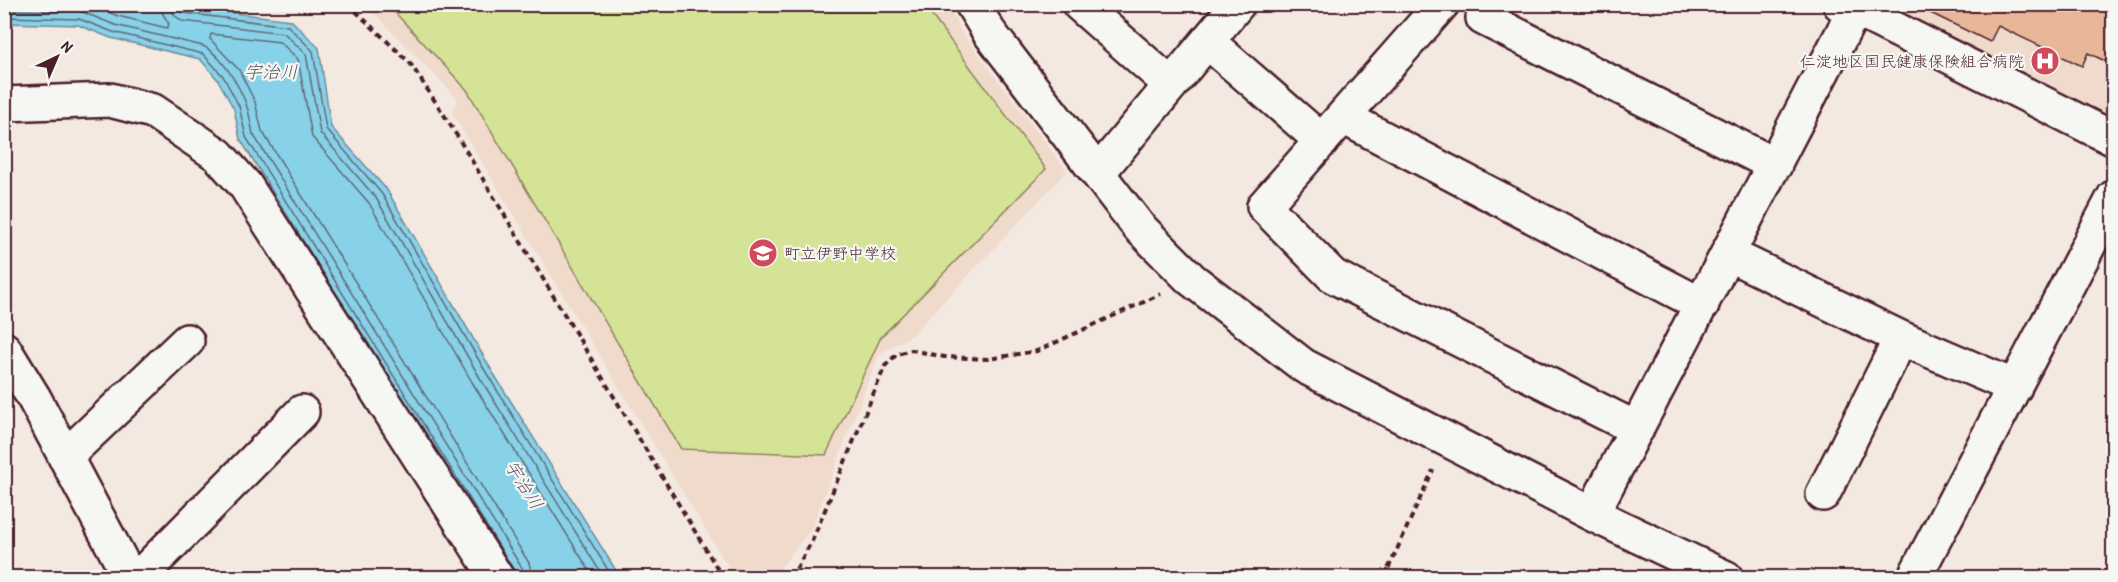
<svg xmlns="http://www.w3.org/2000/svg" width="2118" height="582" font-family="'Patrick Hand','Klee One',sans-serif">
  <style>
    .built { fill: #f0dacb }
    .green { fill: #d4e396; stroke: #8f8160; stroke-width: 1.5 }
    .water { fill: #87d2e8; stroke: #6f8a9c; stroke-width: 1.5 }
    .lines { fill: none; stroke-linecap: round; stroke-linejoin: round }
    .shore { stroke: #626777; stroke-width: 1.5 }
    .building { fill: #e8b799; stroke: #4a1f2b; stroke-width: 1.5 }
    .minor-casing { stroke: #4a1f2b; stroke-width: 38 }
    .path { stroke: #4a1f2b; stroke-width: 4; stroke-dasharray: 6 4.5; stroke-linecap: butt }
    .minor { stroke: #f6f6f2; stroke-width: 33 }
    .labels { text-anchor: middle; stroke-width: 4.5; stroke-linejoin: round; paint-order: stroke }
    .poi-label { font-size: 16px; fill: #4a1f2b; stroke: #f6f6f2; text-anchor: end }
    .water-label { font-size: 18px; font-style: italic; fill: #5c5564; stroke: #f6f6f2 }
  </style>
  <rect width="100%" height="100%" fill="#f3e9e0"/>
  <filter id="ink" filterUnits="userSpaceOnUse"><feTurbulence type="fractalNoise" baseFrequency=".0167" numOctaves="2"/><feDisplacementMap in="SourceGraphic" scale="12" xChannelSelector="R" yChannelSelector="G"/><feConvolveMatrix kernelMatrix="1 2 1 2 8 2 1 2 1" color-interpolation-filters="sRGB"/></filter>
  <g filter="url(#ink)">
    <path class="built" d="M 366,5 L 948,5 L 960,30 L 1067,171 L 912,335 L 879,354 L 811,529 L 773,577 L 741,577 L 727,565 L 452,113 L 458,99 Z
      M 1870,5 L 2113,5 L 2113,118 L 2106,131 Z"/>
    <path class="green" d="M 388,5 L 924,5 L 1046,169 L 881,337 L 826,455 L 681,449 L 467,90 Z"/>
    <path class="water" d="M 5,4 L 170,5 L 291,20 L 319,48 L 331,127 L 387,190 L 492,371 L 620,577 L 512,577 L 240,139 L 234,109 L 218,80 L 200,59 L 111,38 L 78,25 L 5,23 Z"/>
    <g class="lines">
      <path class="shore" d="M 88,4 L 118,16 L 167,28 L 169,24 L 163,14 L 162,4
        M 171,4 L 174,15 L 182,21 L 284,33 L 306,54 L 320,133 L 376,198 L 480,378 L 604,578
        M 178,4 L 179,10 L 184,13 L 288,26 L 313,51 L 326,129 L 382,194 L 487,374 L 613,578
        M 4,10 L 80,11 L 115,25 L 203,46 C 221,54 241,88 247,107 C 250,116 251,125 253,134 L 522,568 L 524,578
        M 4,17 L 79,19 L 113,32 L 203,54 L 223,76 L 239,106 L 246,137 L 515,572 L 516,578
        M 533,578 L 529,563 L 262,131 L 255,102 L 239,70 L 210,39 L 211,34 L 280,42 L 298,59 L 312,137 L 369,203 L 472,382 L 594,578"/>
    </g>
    <path class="building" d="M 1912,4 L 2114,4 L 2114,65 L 2088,53 L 2082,66 L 1998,26 L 1990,42 Z"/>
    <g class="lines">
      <g class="minor-casing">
        <path id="minor" d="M 972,4 L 989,32 L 1139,227 L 1191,279 L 1304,366 L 1592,514 L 1726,578
          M 1079,4 L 1171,85
          M 1442,4 L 1264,206 L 1333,276 L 1637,429
          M 1840,4 L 1855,9 L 2114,139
          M 1483,18 L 1775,165
          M 1208,42 L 1322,141
          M 4,104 L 110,100 L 153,111 L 218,155 L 245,185 L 497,578
          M 1343,117 L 1702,305
          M 1098,173 L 1238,4
          M 1728,254 L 1901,338 L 2015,387
          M 4,349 L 34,398 L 130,578
          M 65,457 L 187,341
          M 1823,494 L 1901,338
          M 1592,514 L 1855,9
          M 138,578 L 302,412
          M 1914,578 L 2114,197"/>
      </g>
      <path class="path" d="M 348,4 L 410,63 L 448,121 L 723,578
        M 791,578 L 812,541 L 885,366 L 897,354 L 912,350 L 944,357 L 988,359 L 1037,351 L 1161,294
        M 1384,578 L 1433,470"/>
      <use href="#minor" class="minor"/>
    </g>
  </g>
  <defs>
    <g id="hospital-disc" transform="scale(1.5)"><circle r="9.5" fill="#d1495b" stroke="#f6f6f2"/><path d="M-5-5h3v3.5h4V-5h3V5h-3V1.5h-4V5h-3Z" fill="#fff"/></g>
    <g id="school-disc" transform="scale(1.5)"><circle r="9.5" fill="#d1495b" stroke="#f6f6f2"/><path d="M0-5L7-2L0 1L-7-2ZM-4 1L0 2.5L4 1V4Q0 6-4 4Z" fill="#fff"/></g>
  </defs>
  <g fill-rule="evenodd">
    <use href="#hospital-disc" x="2045" y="61"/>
    <use href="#school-disc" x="763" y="253"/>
  </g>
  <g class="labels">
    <g class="poi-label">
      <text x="2024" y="67">仁淀地区国民健康保険組合病院</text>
      <text x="784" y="259" text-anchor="start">町立伊野中学校</text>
    </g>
    <g class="water-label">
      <text x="271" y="78">宇治川</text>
      <text transform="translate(524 485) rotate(58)" y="6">宇治川</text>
    </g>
  </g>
  <rect width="2118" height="582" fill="none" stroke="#f6f6f2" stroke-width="24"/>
  <rect x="12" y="12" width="2094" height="558" fill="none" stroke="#4a1f2b" stroke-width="2" filter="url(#ink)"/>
  <g transform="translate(57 57) rotate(44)" stroke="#f6f6f2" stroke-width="4.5" paint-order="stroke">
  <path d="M0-4.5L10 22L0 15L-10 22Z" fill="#4a1f2b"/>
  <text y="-9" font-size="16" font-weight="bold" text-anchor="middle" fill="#4a1f2b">N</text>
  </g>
</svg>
